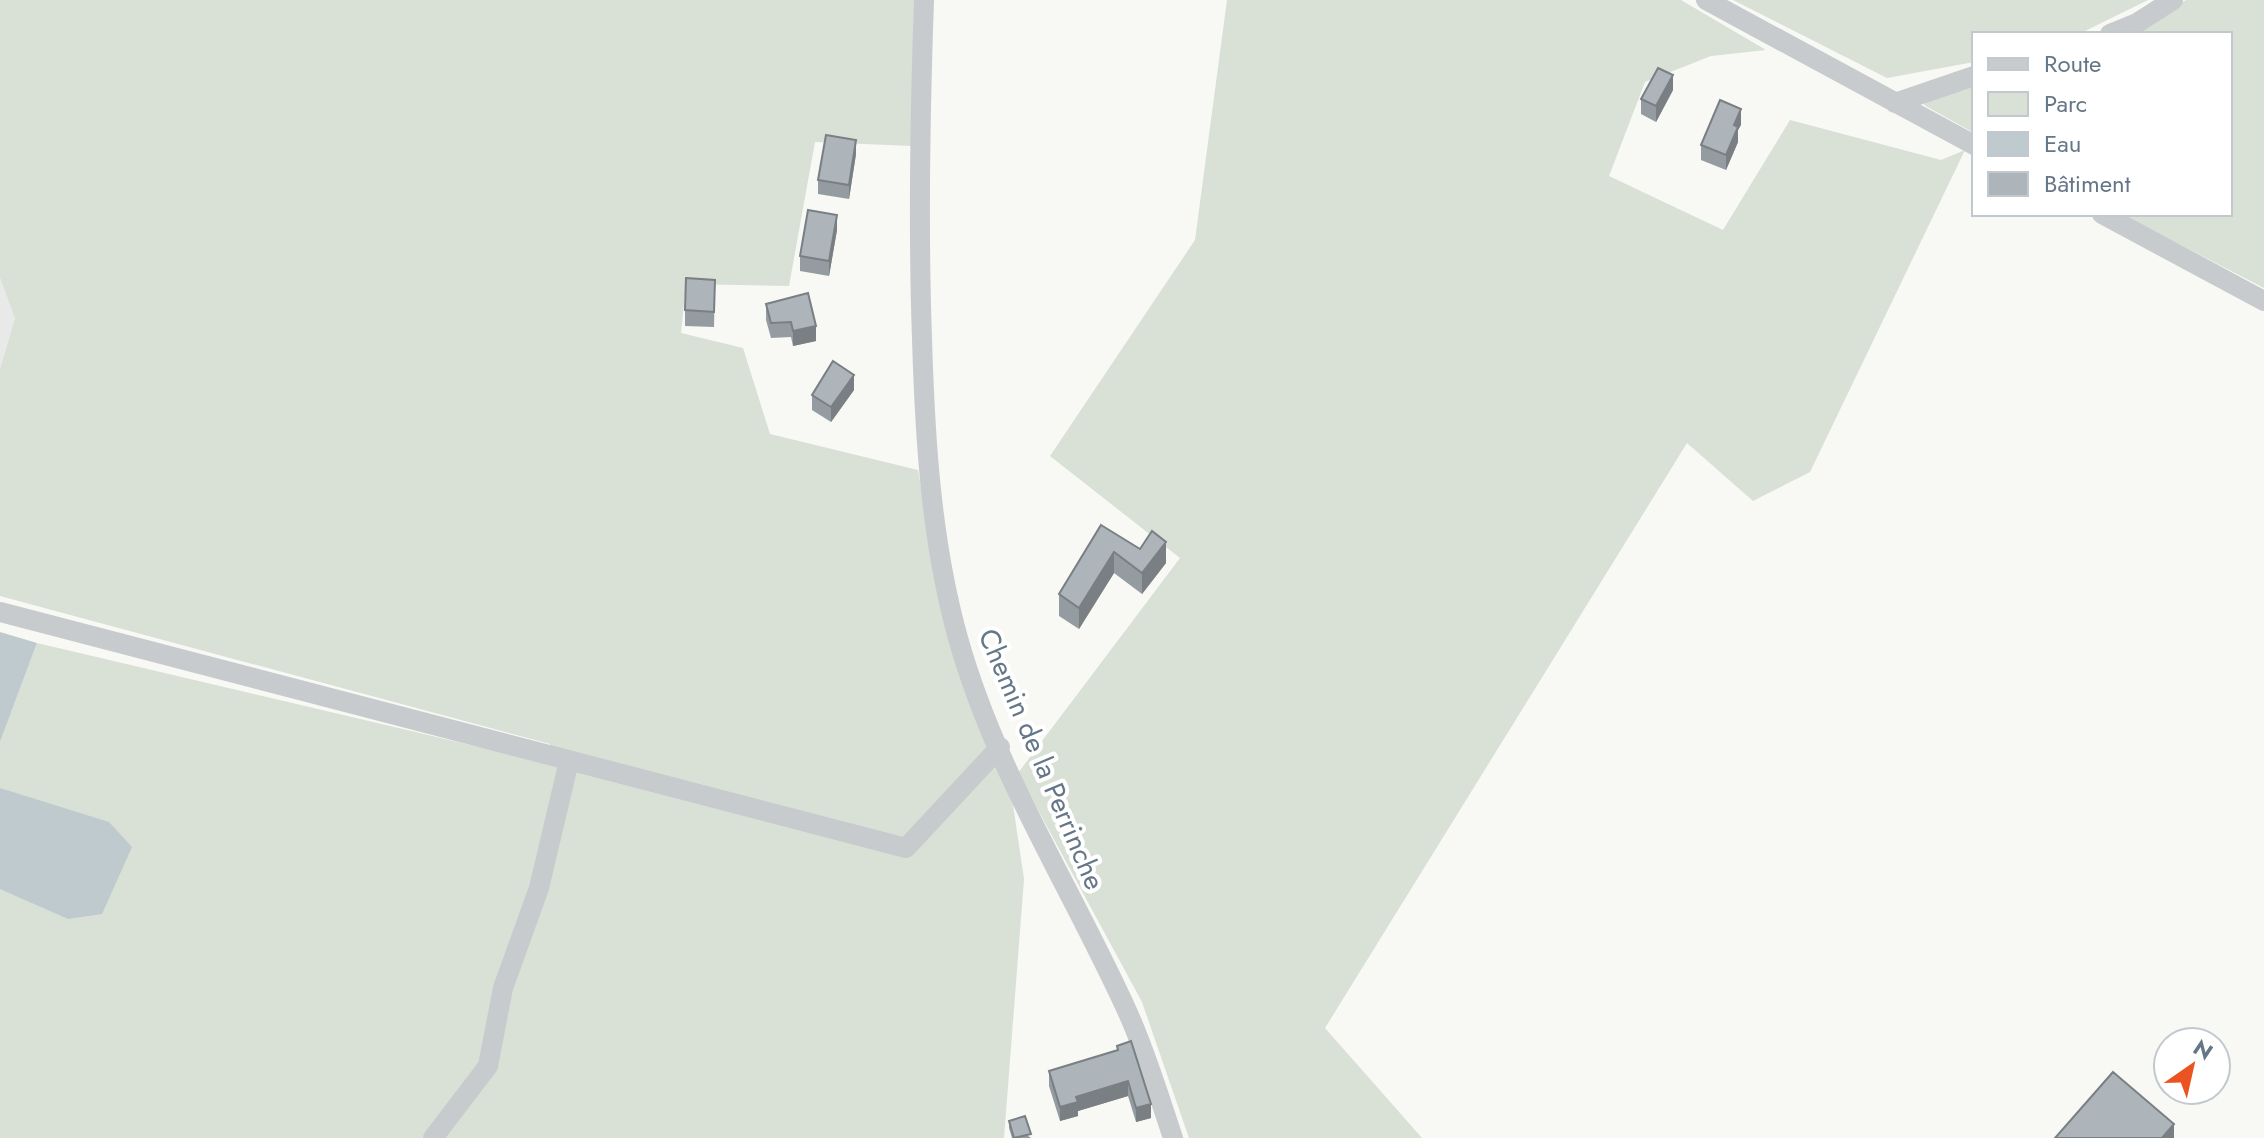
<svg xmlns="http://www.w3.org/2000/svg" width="2264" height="1138" font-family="Jost,sans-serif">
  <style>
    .built { fill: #e8e9e8 }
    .green { fill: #d9e0d5 }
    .water { fill: #bfcace }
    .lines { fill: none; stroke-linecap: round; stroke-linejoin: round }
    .street { stroke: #c7cbce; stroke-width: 20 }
    .wall { fill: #959ca1 }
    .shaded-wall { fill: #797f83 }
    .building { fill: #adb5bb; stroke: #797f83; stroke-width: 2 }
    .labels { text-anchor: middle; stroke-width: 8; stroke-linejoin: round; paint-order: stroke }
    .street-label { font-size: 28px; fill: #657787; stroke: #fff }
  </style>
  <rect width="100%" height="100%" fill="#f8f8f4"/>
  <path class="built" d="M 0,278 L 15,318 L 0,369 Z"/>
  <path class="green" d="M 0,0 L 914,0 L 913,146 L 815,142 L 789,286 L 686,284 L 681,333 L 743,348 L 770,434 L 918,470 L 946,630 L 1013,805 L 1024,879 L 1004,1138 L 0,1138 L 0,742 L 37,643 L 543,762 L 550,744 L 0,596 L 0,369 L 15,318 L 0,278 Z
    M 1227,0 L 1681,0 L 1766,50 L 1711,56 L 1645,82 L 1609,176 L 1723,230 L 1790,120 L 1941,160 L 1965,150 L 1810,472 L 1753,501 L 1687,443 L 1325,1028 L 1422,1138 L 1189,1138 L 1142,1002 L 1018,773 L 1180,558 L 1050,456 L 1195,240 Z
    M 1733,0 L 2148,0 L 2079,34 L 1974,34 L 1974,62 L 1887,78 Z
    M 2186,0 L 2264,0 L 2264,288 L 2121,214 L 2230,214 L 2230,34 L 2132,34 Z
    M 1974,84 L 1974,133 L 1924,105 L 1928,97 Z"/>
  <path class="water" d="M 0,632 L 37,643 L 0,742 Z
    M 0,788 L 109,822 L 132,847 L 102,914 L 68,919 L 0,889 Z"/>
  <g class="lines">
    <path class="street" d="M 924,0 C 920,113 918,226 922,339 C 925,439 931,541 958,638 C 995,771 1072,889 1128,1013 C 1146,1053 1159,1096 1173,1138
      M 1706,0 L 1974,145
      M 2110,34 L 2137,23 L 2173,0
      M 1895,103 L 1974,76
      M 2102,214 L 2264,301
      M 0,612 L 906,848 L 1000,747
      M 433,1138 L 488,1066 L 503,988 L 539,888 L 569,761"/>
  </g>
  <path class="wall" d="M 1673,90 L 1656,122 L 1641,114 L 1641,99 Z
    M 1741,125 L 1738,130 L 1738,142 L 1726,170 L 1701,160 L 1701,145 Z
    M 856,154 L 849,199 L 818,194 L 818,180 Z
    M 837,230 L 829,276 L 800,271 L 800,256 Z
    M 715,280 L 714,327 L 685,326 L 685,310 Z
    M 808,293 L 816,341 L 793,346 L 791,337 L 771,338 L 766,320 L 766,304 Z
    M 854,390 L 831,422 L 812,410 L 812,395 Z
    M 1101,525 L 1140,549 L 1166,563 L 1142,594 L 1114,573 L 1079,629 L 1059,616 L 1059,594 Z
    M 1117,1046 L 1151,1118 L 1136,1122 L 1128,1096 L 1078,1111 L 1078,1116 L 1060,1121 L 1049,1086 L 1049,1071 L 1117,1051 Z
    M 1009,1121 L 1031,1138 L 1012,1138 L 1009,1128 Z"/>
  <path class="shaded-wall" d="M 1673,75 L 1673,90 L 1656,122 L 1656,106 Z
    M 1741,109 L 1741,125 L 1738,130 L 1738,142 L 1726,170 L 1726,155 L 1734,125 Z
    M 856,140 L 856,154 L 849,199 L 849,185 Z
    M 837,215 L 837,230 L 829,276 L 829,261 Z
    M 816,326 L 816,341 L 793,346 L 793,331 Z
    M 854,375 L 854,390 L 831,422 L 831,407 Z
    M 1166,542 L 1166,563 L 1142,594 L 1142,573 Z
    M 1114,552 L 1114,573 L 1079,629 L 1079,608 Z
    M 1128,1081 L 1128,1096 L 1078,1111 L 1078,1116 L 1060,1121 L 1060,1107 L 1076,1097 Z
    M 1151,1104 L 1151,1118 L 1136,1122 L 1136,1108 Z
    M 2174,1124 L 2174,1138 L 2162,1138 Z"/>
  <path class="building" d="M 1658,68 L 1673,75 L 1656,106 L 1641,99 Z
    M 1720,100 L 1741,109 L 1734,125 L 1738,127 L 1726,155 L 1701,145 Z
    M 826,135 L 856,140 L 849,185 L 818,180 Z
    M 808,210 L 837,215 L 829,261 L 800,256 Z
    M 686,278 L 715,280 L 714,312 L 685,310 Z
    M 808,293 L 816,326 L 793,331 L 791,322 L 771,323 L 766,304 Z
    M 833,361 L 854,375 L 831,407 L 812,395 Z
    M 1101,525 L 1140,549 L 1152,531 L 1166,542 L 1142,573 L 1114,552 L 1079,608 L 1059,594 Z
    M 1131,1041 L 1151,1104 L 1136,1108 L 1128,1081 L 1076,1097 L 1078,1102 L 1060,1107 L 1049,1071 L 1118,1050 L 1117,1046 Z
    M 2113,1072 L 2174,1124 L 2162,1138 L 2055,1138 Z
    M 1025,1116 L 1031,1134 L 1014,1138 L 1009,1121 Z"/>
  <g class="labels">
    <g class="street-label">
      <text transform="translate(1042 759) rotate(67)" y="10">Chemin de la Perrinche</text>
    </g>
  </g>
  <rect x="1972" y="32" width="260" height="184" fill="#ffffff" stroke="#c1c9cf" stroke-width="2"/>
  <rect x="1988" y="58" width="40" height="12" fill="#c7cbce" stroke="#c1c9cf" stroke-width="2"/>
  <text x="2044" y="72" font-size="24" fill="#657787">Route</text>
  <rect x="1988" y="92" width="40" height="24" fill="#d9e0d5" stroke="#c1c9cf" stroke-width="2"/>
  <text x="2044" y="112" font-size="24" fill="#657787">Parc</text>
  <rect x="1988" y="132" width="40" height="24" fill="#bfcace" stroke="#c1c9cf" stroke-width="2"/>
  <text x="2044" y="152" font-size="24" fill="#657787">Eau</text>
  <rect x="1988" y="172" width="40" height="24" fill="#adb5bb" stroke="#c1c9cf" stroke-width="2"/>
  <text x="2044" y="192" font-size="24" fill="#657787">Bâtiment</text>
  <g transform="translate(2192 1066) rotate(34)"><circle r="38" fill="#ffffff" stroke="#c1c9cf" stroke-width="2"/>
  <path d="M0-6L14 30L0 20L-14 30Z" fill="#eb5321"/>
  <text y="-12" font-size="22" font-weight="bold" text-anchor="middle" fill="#657787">N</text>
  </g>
</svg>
